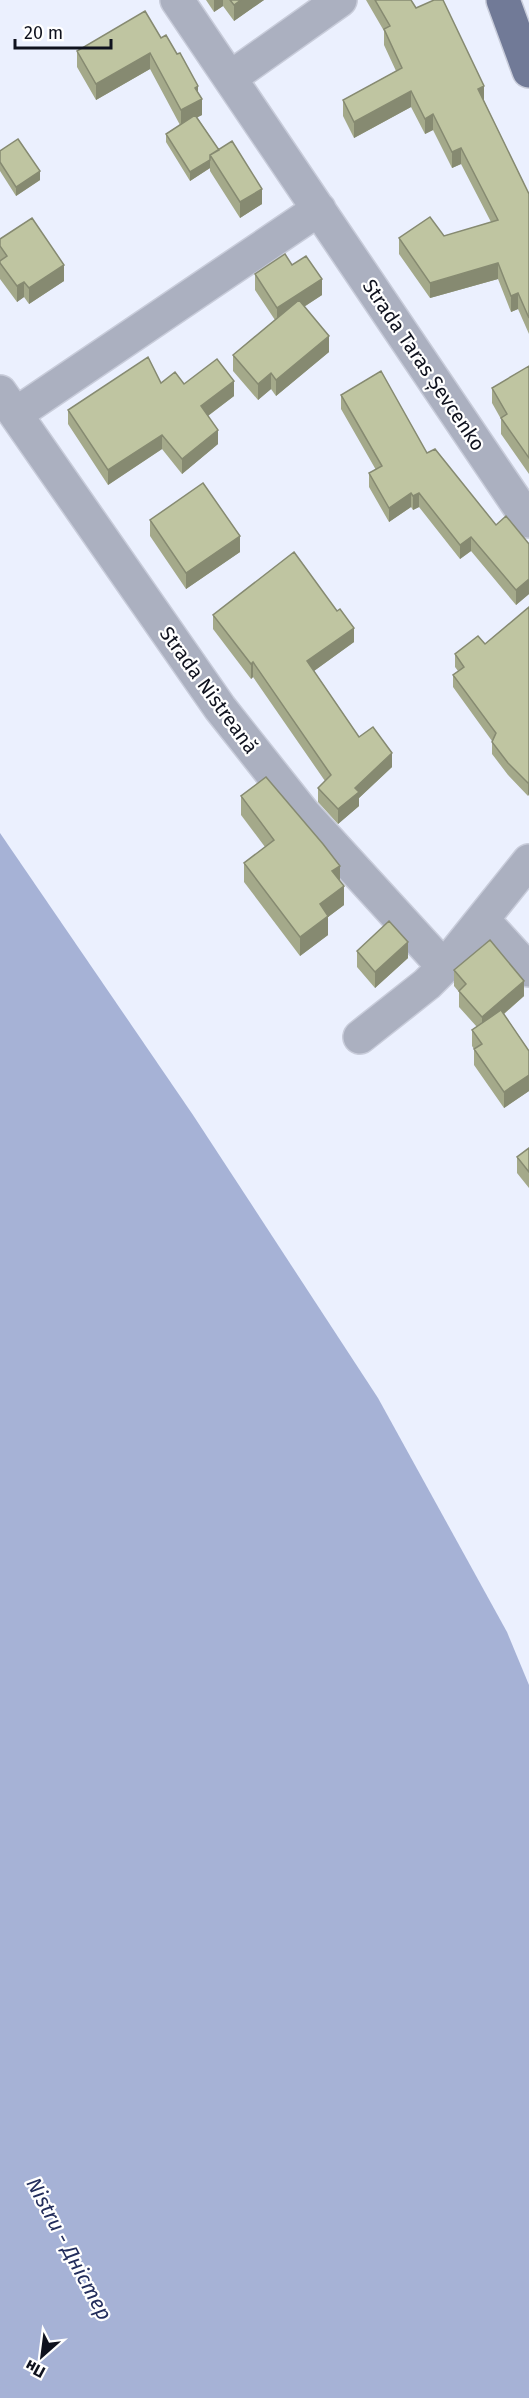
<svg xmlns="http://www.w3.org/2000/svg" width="529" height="2398" font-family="'Fira Sans',sans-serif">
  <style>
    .water { fill: #a6b2d6 }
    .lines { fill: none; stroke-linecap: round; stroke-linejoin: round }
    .street-casing { stroke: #c8ccda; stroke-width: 36 }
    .primary-casing { stroke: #c8ccda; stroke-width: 36 }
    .street { stroke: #abb0c0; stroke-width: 33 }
    .primary { stroke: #717a97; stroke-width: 33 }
    .wall { fill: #a4a98a }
    .shaded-wall { fill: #868a71 }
    .building { fill: #bfc5a1; stroke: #868a71; stroke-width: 1.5 }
    .labels { text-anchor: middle; stroke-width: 4.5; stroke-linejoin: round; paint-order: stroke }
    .street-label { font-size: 20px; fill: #0f121e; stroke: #fff }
    .water-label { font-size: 21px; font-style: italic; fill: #222d5b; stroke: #fff }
  </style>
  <rect width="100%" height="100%" fill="#ebf0fe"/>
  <path class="water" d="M 0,833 L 193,1115 L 378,1398 L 507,1632 L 529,1685 L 529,2398 L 0,2398 Z"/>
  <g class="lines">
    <g class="street-casing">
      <path id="street" d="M 177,0 L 529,521
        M 230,78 L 340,0
        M 0,392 L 220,708 L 304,814 L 444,967
        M 16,414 L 319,209
        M 483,920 L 529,970
        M 360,1037 L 427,984 L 444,967 L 529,861"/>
    </g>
    <g class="primary-casing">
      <path id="primary" d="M 503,0 L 529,71"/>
    </g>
    <use href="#street" class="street"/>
    <use href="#primary" class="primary"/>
  </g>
  <path class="wall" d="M 206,0 L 264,0 L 234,21 L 223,6 L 214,12 Z
    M 366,0 L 411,0 L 416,8 L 484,101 L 529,194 L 529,334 L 518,309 L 511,312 L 498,279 L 430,298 L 399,254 L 399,238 L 444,236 L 491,222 L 461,164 L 452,168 L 433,130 L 425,134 L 411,107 L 354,138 L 343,116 L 343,100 L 396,71 L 384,45 L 384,31 Z
    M 161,38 L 198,92 L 202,115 L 197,117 L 219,150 L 262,204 L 240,218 L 210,171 L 210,168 L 190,181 L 166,142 L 166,134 L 180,125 L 150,69 L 96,100 L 77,67 L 77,51 Z
    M 0,151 L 40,180 L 16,196 L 0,171 Z
    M 0,239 L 64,281 L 29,304 L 24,297 L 17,302 L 0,279 Z
    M 292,265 L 322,295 L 304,307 L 329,352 L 276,396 L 271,389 L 258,400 L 233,371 L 233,355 L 275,320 L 255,290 L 255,274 Z
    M 529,366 L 529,474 L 501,434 L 501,419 L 492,403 L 492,388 Z
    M 161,383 L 184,384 L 234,396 L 208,416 L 218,444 L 182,474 L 162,449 L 108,485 L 68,424 L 68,410 Z
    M 341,395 L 427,453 L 496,525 L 529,544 L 529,594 L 516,605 L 471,551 L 460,559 L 419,507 L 413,510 L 411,507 L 389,522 L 369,487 L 369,473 L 376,470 L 341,409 Z
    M 150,520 L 240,552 L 186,589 L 150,536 Z
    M 529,607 L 529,794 L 528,796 L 508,775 L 492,754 L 492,741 L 453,687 L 453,675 L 458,671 L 455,667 L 455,654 L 485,644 Z
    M 213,615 L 354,642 L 314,671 L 359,737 L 392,767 L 359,798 L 359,806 L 338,824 L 318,802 L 318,788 L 325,781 L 253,677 L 251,679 L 213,629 Z
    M 241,796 L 340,881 L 344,905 L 328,917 L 328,935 L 300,956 L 244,882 L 244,863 L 265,847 L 241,815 Z
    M 357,951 L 408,958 L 375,988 L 357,967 Z
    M 454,970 L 524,996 L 504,1014 L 529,1051 L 529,1091 L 504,1108 L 474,1065 L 474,1049 L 472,1046 L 472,1030 L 477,1027 L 459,1007 L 459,992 L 454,986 Z
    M 529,1148 L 529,1188 L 517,1173 L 517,1157 Z"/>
  <path class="shaded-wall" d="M 214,0 L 223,0 L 223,6 L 214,12 Z
    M 241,0 L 264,0 L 234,21 L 234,5 Z
    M 150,53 L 150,69 L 96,100 L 96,84 Z
    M 198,86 L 198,101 L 202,99 L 202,115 L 181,126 L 181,110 L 195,88 Z
    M 484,86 L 484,102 L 478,89 Z
    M 411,91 L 411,107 L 354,138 L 354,122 Z
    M 433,114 L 433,130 L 425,134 L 425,119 Z
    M 461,148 L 461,164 L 452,168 L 452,152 Z
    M 210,160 L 210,168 L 190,181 L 190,172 Z
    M 40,171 L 40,180 L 16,196 L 16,187 Z
    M 262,189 L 262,204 L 240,218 L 240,202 Z
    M 498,263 L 498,279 L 430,298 L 430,283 Z
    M 64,265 L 64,281 L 29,304 L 29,288 Z
    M 322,279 L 322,295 L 277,324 L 277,308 Z
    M 24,282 L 24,297 L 17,302 L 17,286 Z
    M 518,293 L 518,309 L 511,312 L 511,296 Z
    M 329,336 L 329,352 L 276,396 L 276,380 Z
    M 271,373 L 271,389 L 258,400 L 258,384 Z
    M 234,381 L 234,396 L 201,421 L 201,406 Z
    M 218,430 L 218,444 L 182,474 L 182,459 Z
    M 162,435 L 162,449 L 108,485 L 108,470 Z
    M 411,493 L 411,507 L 389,522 L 389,508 Z
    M 419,493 L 419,507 L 413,510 L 413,496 Z
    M 240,536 L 240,552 L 186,589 L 186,573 Z
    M 471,537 L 471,551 L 460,559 L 460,545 Z
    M 529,579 L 529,594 L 516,605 L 516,590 Z
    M 354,628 L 354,642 L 307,676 L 307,661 Z
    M 253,662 L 253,677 L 251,679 L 251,664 Z
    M 392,753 L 392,767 L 359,798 L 359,806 L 338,824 L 338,809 L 355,788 Z
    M 529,782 L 529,794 L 528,796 L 528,783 Z
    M 340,866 L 340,885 L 332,871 Z
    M 344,886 L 344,905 L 328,917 L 328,935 L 300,956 L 300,937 L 320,904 Z
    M 408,942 L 408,958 L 375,988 L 375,972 Z
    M 524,981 L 524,996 L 482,1033 L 482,1017 Z
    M 529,1075 L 529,1091 L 504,1108 L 504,1092 Z"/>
  <path class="building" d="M 230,0 L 241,0 L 234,5 Z
    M 375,0 L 411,0 L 416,8 L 434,0 L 443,0 L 484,86 L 478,89 L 529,194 L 529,318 L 518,293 L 511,296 L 498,263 L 430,283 L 399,238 L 430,217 L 444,236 L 498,220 L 461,148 L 452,152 L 433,114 L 425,119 L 411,91 L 354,122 L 343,100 L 402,68 L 384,29 L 390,26 Z
    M 145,11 L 161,38 L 166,35 L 177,54 L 180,53 L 198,86 L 195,88 L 202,99 L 181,110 L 150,53 L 96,84 L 77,51 Z
    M 195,115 L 219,150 L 210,155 L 210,160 L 190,172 L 166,134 Z
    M 18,139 L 40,171 L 16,187 L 0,162 L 0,151 Z
    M 232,141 L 262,189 L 240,202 L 210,155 Z
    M 32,218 L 64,265 L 29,288 L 24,282 L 17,286 L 0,263 L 0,261 L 7,256 L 0,246 L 0,239 Z
    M 285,254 L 292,265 L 306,256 L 322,279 L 277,308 L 255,274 Z
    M 299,300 L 329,336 L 276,380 L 271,373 L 258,384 L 233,355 Z
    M 148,357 L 161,383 L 175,372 L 184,384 L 217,359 L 234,381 L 201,406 L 218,430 L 182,459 L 162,435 L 108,470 L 68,410 Z
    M 529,366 L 529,458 L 501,418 L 507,414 L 492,388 Z
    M 381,371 L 427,453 L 435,449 L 496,525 L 506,516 L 529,544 L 529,579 L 516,590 L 471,537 L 460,545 L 419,493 L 413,496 L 411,493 L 389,508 L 369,473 L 382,466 L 341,395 Z
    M 203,483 L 240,536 L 186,573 L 150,520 Z
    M 294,552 L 337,611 L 340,609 L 354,628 L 307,661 L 359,737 L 373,727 L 392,753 L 355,788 L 359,792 L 338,809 L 318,788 L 331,775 L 253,662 L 251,664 L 213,615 Z
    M 529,607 L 529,782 L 528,783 L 508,763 L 492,742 L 496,733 L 453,675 L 464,667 L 455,654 L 478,636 L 485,644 Z
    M 266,777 L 323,844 L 340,866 L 332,871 L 344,886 L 320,904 L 328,916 L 300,937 L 244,863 L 274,840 L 241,796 Z
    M 389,921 L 408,942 L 375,972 L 357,951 Z
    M 490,940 L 524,981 L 482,1017 L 459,991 L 466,984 L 454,970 Z
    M 501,1010 L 529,1051 L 529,1075 L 504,1092 L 474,1049 L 482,1044 L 472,1030 Z
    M 529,1148 L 529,1172 L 517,1157 Z"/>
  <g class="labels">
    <g class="street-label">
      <text transform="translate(424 365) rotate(56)" y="7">Strada Taras Șevcenko</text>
      <text transform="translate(209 690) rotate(54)" y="7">Strada Nistreană</text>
    </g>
    <g class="water-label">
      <text transform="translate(69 2249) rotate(62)" y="7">Nistru - Дністер</text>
    </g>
  </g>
  <g transform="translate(42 2356) rotate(208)" stroke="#ffffff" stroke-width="4.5" paint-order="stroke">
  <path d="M0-4.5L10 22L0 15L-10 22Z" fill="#0f121e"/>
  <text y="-9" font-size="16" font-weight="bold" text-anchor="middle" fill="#0f121e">Пн</text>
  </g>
  <path d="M15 39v9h96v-9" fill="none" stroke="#0f121e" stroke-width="3"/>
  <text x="24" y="39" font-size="18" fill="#0f121e" stroke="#ffffff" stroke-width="4.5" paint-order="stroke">20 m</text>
</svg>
